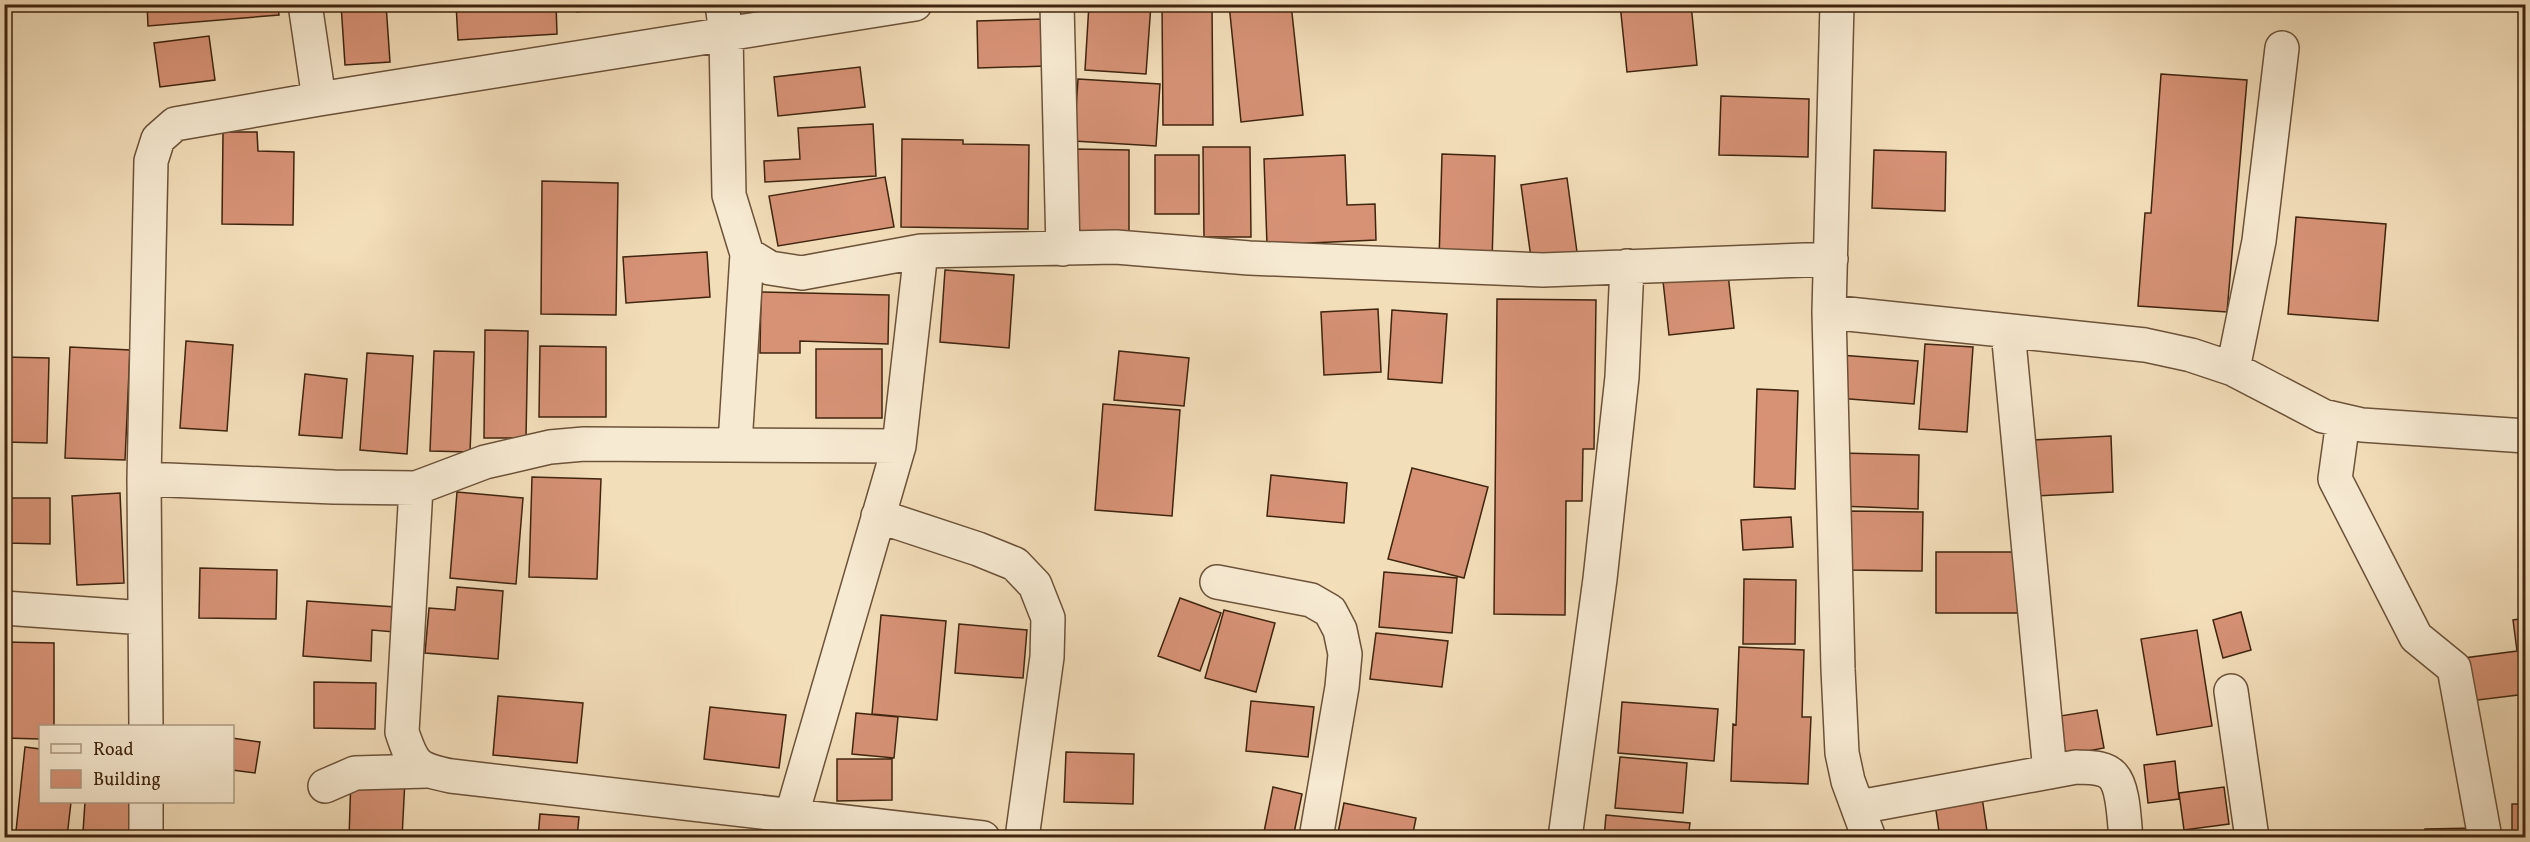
<svg xmlns="http://www.w3.org/2000/svg" width="2530" height="842" font-family="Vollkorn,serif">
  <style>
    .building { fill: #d79276; stroke: #3f240e; stroke-width: 1.5 }
    .lines { fill: none; stroke-linecap: round; stroke-linejoin: round }
    .minor-casing { stroke: #6c5239; stroke-width: 36 }
    .minor { stroke: #f7ead2; stroke-width: 33 }
  </style>
  <rect width="100%" height="100%" fill="#f3deba"/>
  <filter id="stains"><feTurbulence type="fractalNoise" baseFrequency=".00333" numOctaves="4"/><feColorMatrix values="0 0 0 0 .2 0 0 0 0 .09 0 0 0 0 .02 0 0 0 .5 -.17"/></filter>
  <radialGradient id="worn" r=".72"><stop offset=".6" stop-color="#630" stop-opacity="0"/><stop offset="1" stop-color="#630" stop-opacity=".3"/></radialGradient>
  <path class="building" d="M 147,4 L 278,4 L 279,15 L 148,26 Z
    M 341,4 L 386,4 L 390,62 L 345,65 Z
    M 456,4 L 556,4 L 557,34 L 458,40 Z
    M 576,4 L 621,4 L 621,5 L 577,12 Z
    M 1089,4 L 1151,4 L 1146,74 L 1085,70 Z
    M 1162,4 L 1212,4 L 1213,125 L 1163,125 Z
    M 1229,4 L 1291,4 L 1303,115 L 1241,122 Z
    M 1620,4 L 1691,4 L 1697,65 L 1627,72 Z
    M 1046,19 L 1048,66 L 978,68 L 977,21 Z
    M 209,36 L 215,80 L 160,87 L 154,43 Z
    M 860,67 L 865,107 L 778,116 L 774,77 Z
    M 2161,74 L 2247,80 L 2227,312 L 2138,306 L 2145,213 L 2151,213 Z
    M 1078,79 L 1160,84 L 1156,146 L 1074,141 Z
    M 1721,96 L 1809,99 L 1808,157 L 1719,155 Z
    M 873,124 L 876,176 L 765,182 L 764,161 L 800,159 L 798,128 Z
    M 223,132 L 257,132 L 258,151 L 294,152 L 293,225 L 222,224 Z
    M 902,139 L 963,140 L 963,144 L 1029,145 L 1028,229 L 901,227 Z
    M 1203,147 L 1250,147 L 1251,237 L 1204,237 Z
    M 1074,149 L 1129,150 L 1129,232 L 1073,231 Z
    M 1874,150 L 1946,152 L 1945,211 L 1872,208 Z
    M 1442,154 L 1495,156 L 1492,262 L 1439,261 Z
    M 1155,155 L 1199,155 L 1199,214 L 1155,214 Z
    M 1345,155 L 1347,205 L 1375,204 L 1376,240 L 1267,245 L 1264,159 Z
    M 885,177 L 894,227 L 778,246 L 769,196 Z
    M 1567,178 L 1577,252 L 1531,258 L 1521,185 Z
    M 542,181 L 618,183 L 616,315 L 541,314 Z
    M 2296,217 L 2386,224 L 2378,321 L 2288,314 Z
    M 707,252 L 710,297 L 626,303 L 623,257 Z
    M 1727,265 L 1734,328 L 1669,335 L 1662,272 Z
    M 945,270 L 1014,275 L 1009,348 L 940,342 Z
    M 761,292 L 889,295 L 888,344 L 800,341 L 800,353 L 760,353 Z
    M 1497,299 L 1596,300 L 1594,449 L 1583,449 L 1582,501 L 1566,501 L 1565,615 L 1494,614 Z
    M 1378,309 L 1381,372 L 1324,375 L 1321,312 Z
    M 1392,310 L 1447,314 L 1442,383 L 1388,379 Z
    M 485,330 L 528,331 L 526,438 L 484,438 Z
    M 186,341 L 233,345 L 227,431 L 180,428 Z
    M 1925,344 L 1973,347 L 1967,432 L 1919,429 Z
    M 540,346 L 606,347 L 606,417 L 539,417 Z
    M 70,347 L 130,350 L 125,460 L 65,458 Z
    M 816,349 L 882,349 L 882,418 L 816,418 Z
    M 434,351 L 474,352 L 470,452 L 430,451 Z
    M 1119,351 L 1189,358 L 1184,406 L 1114,400 Z
    M 367,353 L 413,356 L 407,454 L 360,450 Z
    M 1840,355 L 1918,361 L 1914,404 L 1837,398 Z
    M 4,357 L 49,358 L 47,443 L 4,442 Z
    M 305,374 L 347,379 L 342,438 L 299,435 Z
    M 1757,389 L 1798,391 L 1795,489 L 1754,487 Z
    M 1103,404 L 1180,410 L 1172,516 L 1095,510 Z
    M 2111,436 L 2113,492 L 2036,496 L 2033,440 Z
    M 1841,453 L 1919,455 L 1918,509 L 1839,506 Z
    M 1412,468 L 1488,487 L 1464,578 L 1388,559 Z
    M 1271,475 L 1347,483 L 1344,523 L 1267,516 Z
    M 532,477 L 601,479 L 597,579 L 529,577 Z
    M 457,492 L 523,498 L 516,584 L 450,578 Z
    M 120,493 L 124,583 L 77,585 L 72,496 Z
    M 7,498 L 50,498 L 50,544 L 6,543 Z
    M 1849,511 L 1923,512 L 1922,571 L 1848,570 Z
    M 1791,517 L 1793,547 L 1743,550 L 1741,520 Z
    M 1936,552 L 2022,552 L 2021,613 L 1936,613 Z
    M 200,568 L 277,570 L 276,619 L 199,618 Z
    M 1384,572 L 1457,578 L 1452,633 L 1379,627 Z
    M 1744,579 L 1796,580 L 1795,644 L 1743,644 Z
    M 457,587 L 503,591 L 498,659 L 425,653 L 429,608 L 455,610 Z
    M 1180,598 L 1221,613 L 1200,671 L 1158,656 Z
    M 307,601 L 396,607 L 394,632 L 372,630 L 371,661 L 303,656 Z
    M 1224,610 L 1275,623 L 1256,692 L 1205,678 Z
    M 2241,612 L 2251,650 L 2223,658 L 2213,620 Z
    M 881,615 L 946,621 L 937,720 L 872,714 Z
    M 2526,618 L 2526,694 L 2470,701 L 2464,658 L 2517,651 L 2513,620 Z
    M 959,624 L 1027,630 L 1023,678 L 955,673 Z
    M 2197,630 L 2212,726 L 2157,735 L 2141,639 Z
    M 1376,633 L 1448,641 L 1442,687 L 1370,679 Z
    M 4,642 L 54,643 L 54,726 L 40,726 L 40,739 L 4,738 Z
    M 1739,647 L 1804,650 L 1802,717 L 1811,717 L 1808,784 L 1731,781 L 1733,724 L 1736,725 Z
    M 314,682 L 376,683 L 375,729 L 314,728 Z
    M 498,696 L 583,703 L 577,763 L 493,755 Z
    M 1251,701 L 1314,707 L 1308,757 L 1246,751 Z
    M 1622,702 L 1718,709 L 1714,761 L 1618,753 Z
    M 710,707 L 786,715 L 779,768 L 704,759 Z
    M 2097,710 L 2104,748 L 2061,756 L 2054,717 Z
    M 856,713 L 898,717 L 894,758 L 852,754 Z
    M 232,738 L 260,742 L 255,773 L 232,770 Z
    M 25,747 L 40,749 L 40,802 L 71,802 L 67,837 L 16,831 Z
    M 1066,752 L 1134,754 L 1133,804 L 1064,802 Z
    M 1620,757 L 1687,763 L 1683,813 L 1615,808 Z
    M 837,759 L 892,759 L 892,800 L 837,801 Z
    M 2175,761 L 2179,799 L 2148,803 L 2144,765 Z
    M 351,777 L 405,779 L 402,838 L 349,838 Z
    M 1273,787 L 1302,794 L 1293,838 L 1264,832 Z
    M 2224,787 L 2229,824 L 2184,830 L 2179,793 Z
    M 1982,797 L 1988,838 L 1940,838 L 1935,804 Z
    M 85,802 L 132,802 L 129,836 L 83,832 Z
    M 1344,803 L 1416,818 L 1412,838 L 1337,838 Z
    M 2512,804 L 2526,804 L 2526,838 L 2512,838 Z
    M 540,814 L 579,817 L 577,838 L 538,838 Z
    M 1606,815 L 1690,823 L 1688,838 L 1604,838 Z
    M 2475,828 L 2475,838 L 2425,838 L 2425,829 Z"/>
  <g class="lines">
    <g class="minor-casing">
      <path id="minor" d="M 305,4 L 319,99
        M 722,4 L 726,34 L 729,195 L 747,254 L 770,268 L 802,273 L 921,251
        M 1057,4 L 1063,249
        M 1837,4 L 1829,312 L 2145,345 L 2191,355 L 2233,369 L 2323,416 L 2362,425 L 2526,436
        M 1829,312 L 1838,669 L 1842,753 L 1848,781 L 1869,838
        M 2008,331 L 2050,772
        M 2233,369 L 2259,241 L 2282,48
        M 2343,421 L 2335,479 L 2416,637 L 2454,668 L 2485,838
        M 735,444 L 747,254
        M 144,479 L 334,487 L 416,488 L 485,462 L 550,447 L 584,444 L 899,446
        M 416,488 L 402,732 C 413,765 416,769 451,776 L 983,838
        M 878,516 L 978,549 L 1015,564 L 1035,585 L 1048,618 L 1047,657 L 1022,838
        M 1217,582 L 1311,600 L 1330,611 L 1340,630 L 1345,654 L 1342,687 L 1316,838
        M 4,608 L 145,618
        M 2231,691 L 2252,838
        M 146,726 L 144,479 L 151,161 L 158,139 L 175,124 L 319,99 L 915,4
        M 325,786 L 355,773 L 427,771
        M 146,802 L 146,838
        M 1859,807 L 2076,767 C 2088,768 2104,766 2113,776 C 2124,788 2124,822 2126,838
        M 785,838 L 899,446 L 921,251 L 1116,247 L 1249,258 L 1543,270 L 1831,259
        M 1565,838 L 1600,579 L 1622,377 L 1627,266"/>
    </g>
    <use href="#minor" class="minor"/>
  </g>
  <rect width="2530" height="842" fill="none" stroke="#f3deba" stroke-width="24"/>
  <rect x="6" y="6" width="2518" height="830" fill="none" stroke="#3f240e" stroke-width="3"/>
  <rect x="12" y="12" width="2506" height="818" fill="none" stroke="#3f240e" stroke-width="1.5"/>
  <rect x="39" y="725" width="195" height="78" fill="#f7ead2" stroke="#ad9b84" stroke-width="1.5"/>
  <rect x="51" y="744" width="30" height="9" fill="#f7ead2" stroke="#ad9b84" stroke-width="1.5"/>
  <text x="93" y="755" font-size="18" fill="#3f240e">Road</text>
  <rect x="51" y="770" width="30" height="18" fill="#d79276" stroke="#ad9b84" stroke-width="1.5"/>
  <text x="93" y="785" font-size="18" fill="#3f240e">Building</text>
  <rect width="100%" height="100%" filter="url(#stains)"/>
  <rect width="100%" height="100%" fill="url(#worn)"/>
</svg>
